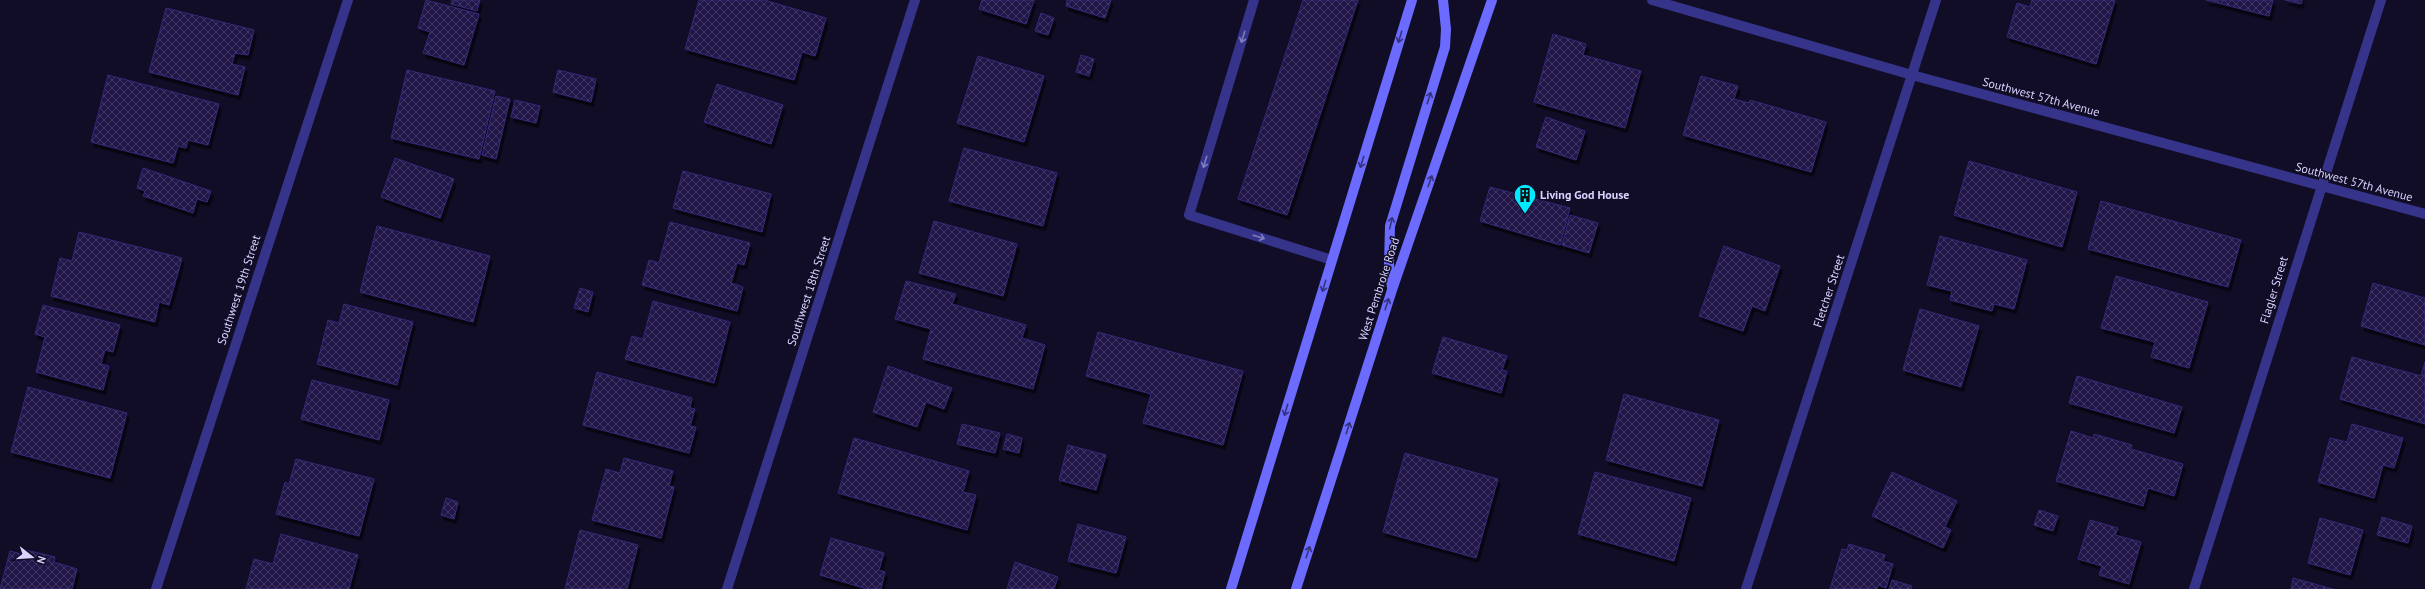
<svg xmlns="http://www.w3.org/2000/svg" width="2425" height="589" font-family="'PT Sans',sans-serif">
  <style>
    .building { fill: url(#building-cross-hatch); stroke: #362878; filter: url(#shadow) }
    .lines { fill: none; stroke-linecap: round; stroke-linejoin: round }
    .lane { stroke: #36348a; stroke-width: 10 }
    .street { stroke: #36348a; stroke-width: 10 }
    .secondary { stroke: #6b6bff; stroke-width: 10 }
    .oneway { stroke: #7f7cbf }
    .oneway2 { stroke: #35337d }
    .labels { text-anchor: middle; stroke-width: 3; stroke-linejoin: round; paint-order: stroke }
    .street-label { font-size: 12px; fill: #d8d4ff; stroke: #110d27 }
    .poi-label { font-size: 12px; font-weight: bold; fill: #d8d4ff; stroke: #110d27; text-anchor: start }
  </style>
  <defs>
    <pattern id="building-cross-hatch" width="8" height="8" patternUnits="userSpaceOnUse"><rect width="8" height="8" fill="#21184a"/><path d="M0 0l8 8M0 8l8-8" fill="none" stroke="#403965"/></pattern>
    <filter id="shadow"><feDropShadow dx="2.5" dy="4.5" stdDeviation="0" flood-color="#0009"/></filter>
  </defs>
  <rect width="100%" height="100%" fill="#110d27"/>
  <path class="building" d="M 426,0 L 479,14 L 464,65 L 423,53 L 430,32 L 418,28 Z
    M 452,0 L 480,0 L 477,11 L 451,4 Z
    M 699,0 L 764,0 L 826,18 L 815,56 L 802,52 L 794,80 L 685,49 Z
    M 982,0 L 1034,0 L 1026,24 L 979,9 Z
    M 1067,0 L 1111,0 L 1105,18 L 1066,6 Z
    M 1303,0 L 1358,0 L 1287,215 L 1238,199 Z
    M 2032,0 L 2115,0 L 2096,64 L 2007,37 L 2017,3 L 2030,7 Z
    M 2206,0 L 2273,0 L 2269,16 Z
    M 2285,0 L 2302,0 L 2301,4 Z
    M 166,8 L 254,30 L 248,55 L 235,53 L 232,64 L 245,67 L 238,95 L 149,72 Z
    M 1041,13 L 1054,18 L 1048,35 L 1035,31 Z
    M 1553,34 L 1586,44 L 1583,55 L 1641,71 L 1625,128 L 1534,102 Z
    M 1081,55 L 1094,59 L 1089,76 L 1076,72 Z
    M 978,56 L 1044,76 L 1024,142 L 957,123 Z
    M 407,70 L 495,91 L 479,159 L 391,138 Z
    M 558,70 L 596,79 L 591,102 L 553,92 Z
    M 108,75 L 219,104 L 208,145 L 188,140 L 186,148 L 178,146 L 173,163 L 91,142 Z
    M 1701,76 L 1738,86 L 1734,99 L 1749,103 L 1750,100 L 1826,122 L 1811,172 L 1683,135 Z
    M 717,84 L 783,105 L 771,144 L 704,122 Z
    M 496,96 L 510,99 L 496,159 L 482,155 Z
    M 515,100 L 540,106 L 536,123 L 511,117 Z
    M 1546,117 L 1585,131 L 1576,160 L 1536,147 Z
    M 964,148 L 1057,173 L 1043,226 L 949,201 Z
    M 395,158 L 454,179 L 440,218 L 381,197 Z
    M 1969,161 L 2077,192 L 2062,247 L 1954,215 Z
    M 143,168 L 211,191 L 207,202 L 197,199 L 193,213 L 143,196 L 145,191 L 137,188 Z
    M 683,171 L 771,194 L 762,232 L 673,208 Z
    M 1490,187 L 1570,208 L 1560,245 L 1480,221 Z
    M 2101,201 L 2241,240 L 2228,287 L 2088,249 Z
    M 1570,215 L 1598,223 L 1589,253 L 1562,245 Z
    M 934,221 L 1017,244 L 1003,296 L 919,273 Z
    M 670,222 L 750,243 L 744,265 L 737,263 L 731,283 L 743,287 L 737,311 L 642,285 L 649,260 L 659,263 Z
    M 377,226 L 490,256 L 473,322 L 360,292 Z
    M 79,232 L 182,258 L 169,305 L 159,302 L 155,322 L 51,296 L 60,258 L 72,261 Z
    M 1940,236 L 2027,260 L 2014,309 L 1994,304 L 1992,311 L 1950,300 L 1952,291 L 1927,285 Z
    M 1724,246 L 1780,266 L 1765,311 L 1752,306 L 1743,331 L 1699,316 Z
    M 2116,276 L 2208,302 L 2189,368 L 2151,357 L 2155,342 L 2101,328 Z
    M 906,281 L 956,294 L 952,304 L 1026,325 L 1022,338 L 1045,345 L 1033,389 L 923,359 L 931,329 L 895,319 Z
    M 2373,283 L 2425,298 L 2425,345 L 2361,326 Z
    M 580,288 L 593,292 L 588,312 L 574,308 Z
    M 653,301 L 730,322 L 714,383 L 625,359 L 632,336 L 643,339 Z
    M 344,304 L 413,322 L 397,385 L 317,364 L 328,320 L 339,323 Z
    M 43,305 L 120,325 L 113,352 L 105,350 L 101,364 L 109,366 L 103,390 L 36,372 L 45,337 L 35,334 Z
    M 1920,309 L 1979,326 L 1961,387 L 1903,370 Z
    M 1098,332 L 1243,371 L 1223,445 L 1143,423 L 1151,394 L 1086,376 Z
    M 1443,337 L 1507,356 L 1502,370 L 1507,371 L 1501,393 L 1432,373 Z
    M 2352,357 L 2421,376 L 2425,362 L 2425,424 L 2340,399 Z
    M 888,366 L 952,388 L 944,409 L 926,402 L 917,427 L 873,412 Z
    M 597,372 L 692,398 L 690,408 L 695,409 L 690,426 L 696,427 L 689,453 L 583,425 Z
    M 2077,376 L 2182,407 L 2174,433 L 2069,403 Z
    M 312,380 L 389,400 L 379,440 L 301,419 Z
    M 28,387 L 127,413 L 110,478 L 11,452 Z
    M 1624,394 L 1719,420 L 1702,486 L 1606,460 Z
    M 962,424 L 1000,433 L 995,453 L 957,444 Z
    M 2352,424 L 2403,438 L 2394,468 L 2383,465 L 2374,498 L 2318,482 L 2330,438 L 2347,442 Z
    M 2071,431 L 2093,438 L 2094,434 L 2132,445 L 2131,449 L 2183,464 L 2174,496 L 2148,488 L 2143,506 L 2056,481 Z
    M 1007,434 L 1022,438 L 1019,453 L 1003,449 Z
    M 854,438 L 969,471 L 963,492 L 976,495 L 967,530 L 838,493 Z
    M 1068,445 L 1106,455 L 1096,490 L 1059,480 Z
    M 1405,453 L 1498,479 L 1476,558 L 1383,532 Z
    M 624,458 L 673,471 L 669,486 L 674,487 L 661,538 L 592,520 L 606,469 L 620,473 Z
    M 296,459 L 374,479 L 359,536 L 276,514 L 285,482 L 289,484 Z
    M 1595,472 L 1691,498 L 1674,561 L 1578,534 Z
    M 1892,472 L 1957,501 L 1945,527 L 1951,530 L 1943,548 L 1872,516 Z
    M 446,498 L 458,502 L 454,519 L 441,515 Z
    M 2039,510 L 2058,516 L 2053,531 L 2034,525 Z
    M 2382,517 L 2412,526 L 2408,543 L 2377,535 Z
    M 2320,518 L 2363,530 L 2350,575 L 2308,563 Z
    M 2090,520 L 2118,528 L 2115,535 L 2141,542 L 2129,584 L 2099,575 L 2102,566 L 2078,559 Z
    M 1078,524 L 1126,537 L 1116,573 L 1068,561 Z
    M 580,530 L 638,545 L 627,589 L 565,589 Z
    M 281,534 L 358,555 L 349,589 L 246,589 L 254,559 L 273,564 Z
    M 831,538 L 884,553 L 879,570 L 885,572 L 881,589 L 867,589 L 820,575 Z
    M 1849,544 L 1885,555 L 1883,561 L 1893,564 L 1886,588 L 1878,585 L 1877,589 L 1830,589 L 1842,549 L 1847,550 Z
    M 26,550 L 55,557 L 54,562 L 77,569 L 72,589 L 0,589 L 10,551 L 25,555 Z
    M 1015,562 L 1058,577 L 1054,589 L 1007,589 Z
    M 2293,578 L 2333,589 L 2291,589 Z
    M 1892,580 L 1912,586 L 1911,589 L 1889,589 Z"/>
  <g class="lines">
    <path class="lane" d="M 1254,0 L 1189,215 L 1332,260"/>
    <path class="street" d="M 1652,0 L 1912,75 L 2425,214
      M 156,589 L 348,0
      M 727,589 L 915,0
      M 1746,589 L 1936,0
      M 2194,589 L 2381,0"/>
    <path class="secondary" d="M 1392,288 L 1389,264 L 1390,226 L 1445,47 L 1446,29 L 1443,0
      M 1231,589 L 1412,0
      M 1296,589 L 1392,290 L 1492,0"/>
  </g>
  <defs><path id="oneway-shaft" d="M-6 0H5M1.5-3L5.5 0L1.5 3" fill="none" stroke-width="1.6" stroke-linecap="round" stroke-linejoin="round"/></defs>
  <g class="oneway">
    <use href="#oneway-shaft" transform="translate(1243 37) rotate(107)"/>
    <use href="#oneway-shaft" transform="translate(1205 162) rotate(107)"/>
    <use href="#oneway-shaft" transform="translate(1259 237) rotate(17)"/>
  </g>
  <g class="oneway2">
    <use href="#oneway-shaft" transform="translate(1400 37) rotate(107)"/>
    <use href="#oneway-shaft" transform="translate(1429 98) rotate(-72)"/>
    <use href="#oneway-shaft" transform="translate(1362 162) rotate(107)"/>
    <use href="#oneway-shaft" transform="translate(1430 181) rotate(-71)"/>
    <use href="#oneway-shaft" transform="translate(1391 223) rotate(-77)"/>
    <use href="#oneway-shaft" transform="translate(1324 286) rotate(107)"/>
    <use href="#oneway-shaft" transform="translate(1387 304) rotate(-72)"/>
    <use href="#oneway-shaft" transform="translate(1286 410) rotate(107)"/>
    <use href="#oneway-shaft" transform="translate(1348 428) rotate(-72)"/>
    <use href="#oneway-shaft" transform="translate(1308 552) rotate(-72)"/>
  </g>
  <defs>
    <g id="building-pin" transform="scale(1.15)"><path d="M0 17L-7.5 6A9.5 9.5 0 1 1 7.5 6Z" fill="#00ebff" stroke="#110d27"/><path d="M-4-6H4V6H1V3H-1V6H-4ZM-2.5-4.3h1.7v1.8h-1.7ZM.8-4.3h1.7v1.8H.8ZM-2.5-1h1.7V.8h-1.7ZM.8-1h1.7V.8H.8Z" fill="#111"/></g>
  </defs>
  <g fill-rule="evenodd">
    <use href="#building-pin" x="1525" y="195"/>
  </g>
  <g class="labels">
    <g class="street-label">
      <text transform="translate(2041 97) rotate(15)" y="4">Southwest 57th Avenue</text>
      <text transform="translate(2354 182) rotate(15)" y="4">Southwest 57th Avenue</text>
      <text transform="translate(1379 289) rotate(-72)" y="4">West Pembroke Road</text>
      <text transform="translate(239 290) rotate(-72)" y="4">Southwest 19th Street</text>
      <text transform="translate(2274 290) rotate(-73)" y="4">Flagler Street</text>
      <text transform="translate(809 291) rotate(-72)" y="4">Southwest 18th Street</text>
      <text transform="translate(1829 291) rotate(-72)" y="4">Fletcher Street</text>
    </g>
    <g class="poi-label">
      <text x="1540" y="199">Living God House</text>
    </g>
  </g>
  <g transform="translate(32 557) rotate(107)" stroke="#110d27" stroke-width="3" paint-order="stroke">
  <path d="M0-3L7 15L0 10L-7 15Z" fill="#d8d4ff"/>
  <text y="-6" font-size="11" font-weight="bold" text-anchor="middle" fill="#d8d4ff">N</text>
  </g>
</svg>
